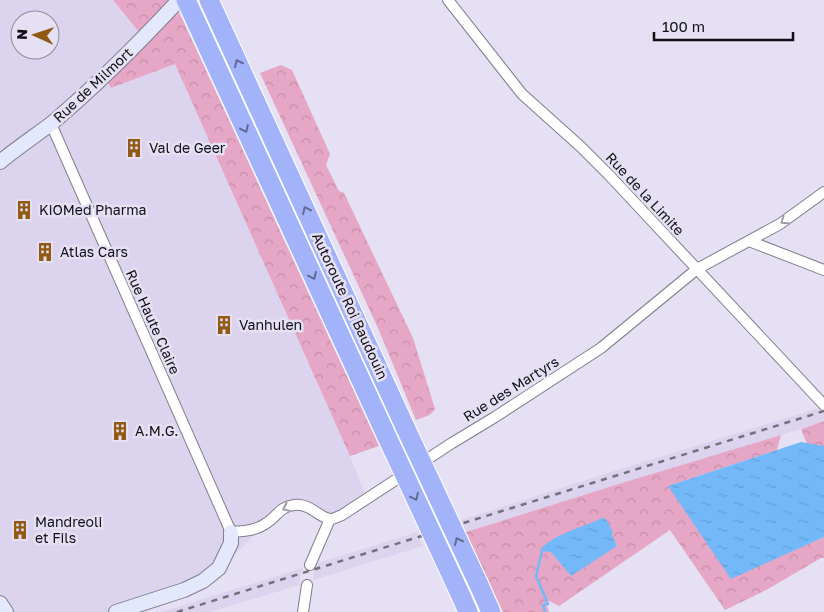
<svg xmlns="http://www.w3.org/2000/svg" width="824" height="612" font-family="'Golos Text',sans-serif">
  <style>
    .built { fill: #dcd4ef; fill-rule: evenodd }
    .forest { fill: url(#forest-crowns) }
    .water { fill: url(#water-ripples) }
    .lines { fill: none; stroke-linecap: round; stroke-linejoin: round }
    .stream { stroke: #73b9fa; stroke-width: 2.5 }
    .street-casing { stroke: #817c8d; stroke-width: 12 }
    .secondary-casing { stroke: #817c8d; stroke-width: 16 }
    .highway-casing { stroke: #fff; stroke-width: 21 }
    .street { stroke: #fff; stroke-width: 10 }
    .secondary { stroke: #e3e8fe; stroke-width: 14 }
    .highway { stroke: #a2b3fa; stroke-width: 19 }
    .rail { stroke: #74717d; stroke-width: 2.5; stroke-dasharray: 6 6; stroke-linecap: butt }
    .highway-bridge-casing { stroke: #fff; stroke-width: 21; stroke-linecap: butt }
    .highway-bridge { stroke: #a2b3fa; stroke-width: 19 }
    .oneway { stroke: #616993 }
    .oneway2 { stroke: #a09fa1 }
    .labels { text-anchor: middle; stroke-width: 5; stroke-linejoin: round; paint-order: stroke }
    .street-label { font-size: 14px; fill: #110f15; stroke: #e5e0f3 }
    .poi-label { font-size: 14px; fill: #110f15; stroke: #e5e0f3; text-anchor: start }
  </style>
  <defs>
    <pattern id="forest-crowns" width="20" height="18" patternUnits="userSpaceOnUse" patternTransform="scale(1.25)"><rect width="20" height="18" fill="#e6a6c5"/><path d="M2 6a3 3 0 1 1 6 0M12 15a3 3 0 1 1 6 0" fill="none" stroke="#c48ea8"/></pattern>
    <pattern id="water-ripples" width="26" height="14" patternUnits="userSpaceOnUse" patternTransform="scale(1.25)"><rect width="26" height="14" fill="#73b9fa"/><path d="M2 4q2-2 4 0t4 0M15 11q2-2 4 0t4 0" fill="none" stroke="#629ed5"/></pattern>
  </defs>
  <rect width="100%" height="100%" fill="#e5e0f3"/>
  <path class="built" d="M 0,0 L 113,0 L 141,34 L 103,73 L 111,88 L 175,63 L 350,456 L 366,496 L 330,519 L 308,506 L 279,511 L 224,565 L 203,581 L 114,612 L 0,612 ZM 20,20 L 50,20 L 50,50 L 20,50 Z
    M 819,408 L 824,414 L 824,421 L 781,435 L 622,483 L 466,532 L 461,520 L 617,470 Z
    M 417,532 L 423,546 L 313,580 L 315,564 Z
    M 303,568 L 299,585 L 210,612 L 161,612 Z"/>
  <path class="forest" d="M 113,0 L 174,0 L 139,32 Z
    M 179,12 L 379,446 L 350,456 L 175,64 L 111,88 L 107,81 Z
    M 281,65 L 292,70 L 330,154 L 326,165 L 339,191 L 344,193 L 413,338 L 435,409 C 431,416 424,417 416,420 L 378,328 L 260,73 Z
    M 824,421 L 824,446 L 807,444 L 801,429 Z
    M 781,435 L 777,450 L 668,486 L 801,547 L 824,537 L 824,558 L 821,558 L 768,589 L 725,610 L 670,530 L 559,606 L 545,599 L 549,612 L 503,612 L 466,532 L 622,483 Z"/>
  <path class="water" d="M 801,442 L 824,446 L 824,537 L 731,579 L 668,486 Z
    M 602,518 L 606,519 L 613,532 L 612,535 L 617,546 L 571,576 L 551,552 L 542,551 L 540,550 C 553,534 584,527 602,518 Z"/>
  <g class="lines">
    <path class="stream" d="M 542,551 L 536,576 L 548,604 L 543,605 L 545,612"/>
    <g class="street-casing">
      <path id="street" d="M 448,0 L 522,94 L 581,147 L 609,175 L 824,405
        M 51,124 L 231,532 C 242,531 255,531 265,524 C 277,517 279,507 294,505 C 311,503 320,519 331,519 C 334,519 339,516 342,515 L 452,443 L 495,417 L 601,348 L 697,269 L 780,224 L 824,192
        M 749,241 L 824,270
        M 310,565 L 330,519
        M 303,612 L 307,585"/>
    </g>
    <g class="secondary-casing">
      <path id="secondary" d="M 0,162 C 17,148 35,136 52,123 C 97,85 139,43 179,0
        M 0,603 L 6,612
        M 116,612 L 184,590 L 203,581 L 219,568 L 231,543 L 231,532"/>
    </g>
    <g class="highway-casing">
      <path id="highway" d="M 186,0 L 387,437
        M 209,0 L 406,429
        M 479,585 L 491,612
        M 461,596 L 468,612"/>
    </g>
    <use href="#street" class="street"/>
    <use href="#secondary" class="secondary"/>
    <use href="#highway" class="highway"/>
    <path class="rail" d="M 177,612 L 824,411"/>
    <g class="highway-bridge-casing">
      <path id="highway-bridge" d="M 406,429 L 479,585
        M 387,437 L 461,596"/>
    </g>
    <use href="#highway-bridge" class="highway-bridge"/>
  </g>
  <defs><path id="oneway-chevron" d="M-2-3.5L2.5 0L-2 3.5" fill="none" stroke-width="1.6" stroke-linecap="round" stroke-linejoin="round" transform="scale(1.25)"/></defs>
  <g class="oneway">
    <use href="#oneway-chevron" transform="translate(238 63) rotate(-115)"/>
    <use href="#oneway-chevron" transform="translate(245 129) rotate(65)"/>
    <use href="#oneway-chevron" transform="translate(306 210) rotate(-115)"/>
    <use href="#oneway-chevron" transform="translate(313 276) rotate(65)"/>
    <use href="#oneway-chevron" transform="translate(415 497) rotate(65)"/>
    <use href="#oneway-chevron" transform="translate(458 541) rotate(-115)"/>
  </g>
  <g class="oneway2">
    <use href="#oneway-chevron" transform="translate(784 221) rotate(145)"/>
    <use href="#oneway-chevron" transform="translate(286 508) rotate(156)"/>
  </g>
  <defs>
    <g id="building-bare" transform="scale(1.5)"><path d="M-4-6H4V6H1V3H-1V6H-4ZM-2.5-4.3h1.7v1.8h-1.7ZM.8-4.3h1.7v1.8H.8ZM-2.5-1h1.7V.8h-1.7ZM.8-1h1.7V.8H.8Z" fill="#915913" stroke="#e5e0f3" stroke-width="2.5" paint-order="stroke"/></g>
  </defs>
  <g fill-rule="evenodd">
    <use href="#building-bare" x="134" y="148"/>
    <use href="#building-bare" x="24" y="210"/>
    <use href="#building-bare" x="45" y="252"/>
    <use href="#building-bare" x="224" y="325"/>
    <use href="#building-bare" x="120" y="431"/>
    <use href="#building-bare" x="20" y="530"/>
  </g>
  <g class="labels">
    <g class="street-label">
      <text transform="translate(93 85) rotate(-43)" y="5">Rue de Milmort</text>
      <text transform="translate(645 194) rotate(47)" y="5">Rue de la Limite</text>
      <text transform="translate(350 306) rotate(65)" y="5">Autoroute Roi Baudouin</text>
      <text transform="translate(153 322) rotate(66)" y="5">Rue Haute Claire</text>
      <text transform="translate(511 389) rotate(-32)" y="5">Rue des Martyrs</text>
    </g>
    <g class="poi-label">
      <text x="149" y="153">Val de Geer</text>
      <text x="39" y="215">KiOMed Pharma</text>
      <text x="60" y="257">Atlas Cars</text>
      <text x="239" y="330">Vanhulen</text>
      <text x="135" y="436">A.M.G.</text>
      <text x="35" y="527">Mandreoli<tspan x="35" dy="16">et Fils</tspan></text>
    </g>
  </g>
  <g transform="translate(35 35) rotate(273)"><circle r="24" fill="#e5e0f3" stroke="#908c9a"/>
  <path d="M0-4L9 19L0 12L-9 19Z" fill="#915913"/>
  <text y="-8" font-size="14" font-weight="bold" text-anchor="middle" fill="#110f15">N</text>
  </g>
  <path d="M654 32v8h139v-8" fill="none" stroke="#110f15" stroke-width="2.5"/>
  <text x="662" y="32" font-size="15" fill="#110f15" stroke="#e5e0f3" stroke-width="4" paint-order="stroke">100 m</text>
</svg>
